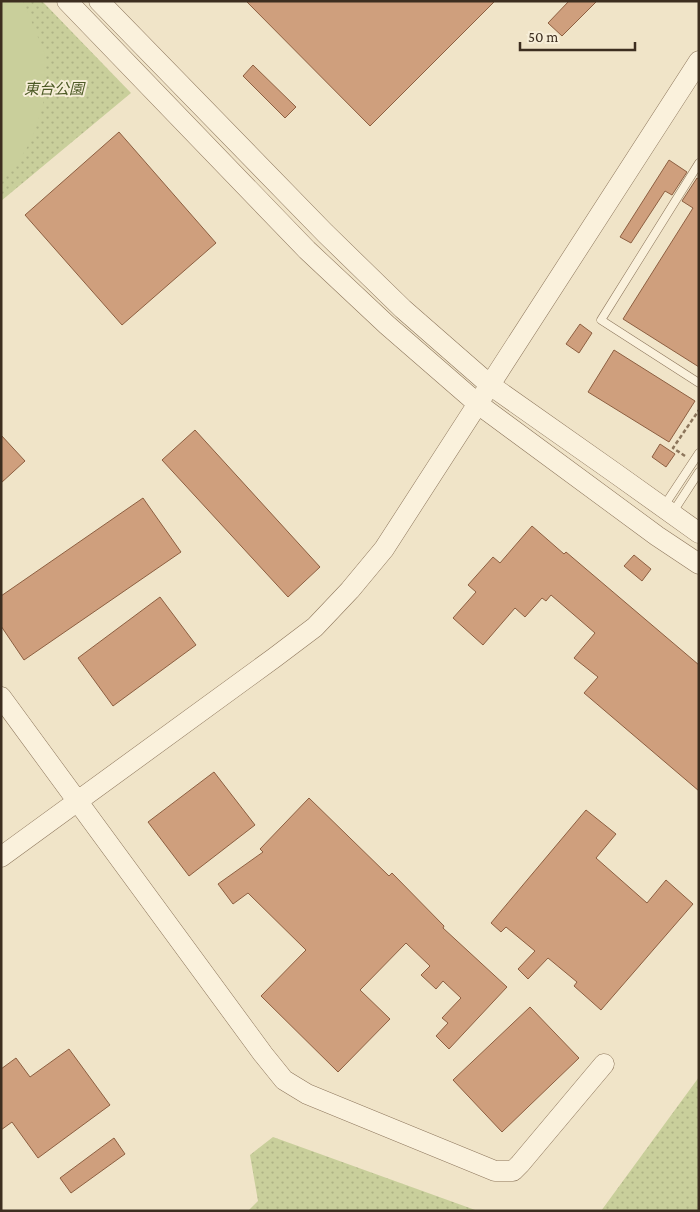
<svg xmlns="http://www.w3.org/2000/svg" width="700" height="1212" font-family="'Crimson Pro','Noto Sans JP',serif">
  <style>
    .grass { fill: url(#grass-dots) }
    .garden { fill: #c9cf9b }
    .building { fill: #cf9f7d; stroke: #8d5f41 }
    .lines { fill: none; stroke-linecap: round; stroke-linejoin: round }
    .service-casing { stroke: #8d765c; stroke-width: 9 }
    .tertiary-casing { stroke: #8d765c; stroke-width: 21 }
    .path { stroke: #8d765c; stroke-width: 2.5; stroke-dasharray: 4 2.5; stroke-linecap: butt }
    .service { stroke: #faf1dc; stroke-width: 8 }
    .tertiary { stroke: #faf1dc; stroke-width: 20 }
    .labels { text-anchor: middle; stroke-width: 4; stroke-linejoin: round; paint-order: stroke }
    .park-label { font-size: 15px; font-style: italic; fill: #4d5a26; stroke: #f7eed8 }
  </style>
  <defs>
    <pattern id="grass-dots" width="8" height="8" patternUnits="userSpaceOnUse" patternTransform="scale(1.25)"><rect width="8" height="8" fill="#c9cf9b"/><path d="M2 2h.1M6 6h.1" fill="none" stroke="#aeb285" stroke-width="1.8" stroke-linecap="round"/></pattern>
  </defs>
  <rect width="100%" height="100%" fill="#f0e4c8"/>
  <path class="grass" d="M 1,1 L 42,1 L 131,93 L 1,201 Z
    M 699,1077 L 699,1211 L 601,1211 Z
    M 273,1137 L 478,1211 L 248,1211 L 258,1201 L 250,1155 Z"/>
  <path class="garden" d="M 1,1 L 23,1 L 45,54 L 43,105 L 32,139 L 17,164 L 1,180 Z"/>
  <path class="building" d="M 246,1 L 495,1 L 370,126 Z
    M 569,1 L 597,1 L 562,36 L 548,23 Z
    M 253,65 L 296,107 L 285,118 L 243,76 Z
    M 119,132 L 216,243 L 122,325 L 25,215 Z
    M 669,160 L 687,172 L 672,195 L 665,191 L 631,243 L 620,237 Z
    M 697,178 L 699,179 L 699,367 L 623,319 L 693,208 L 682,201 Z
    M 580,324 L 592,333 L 579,353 L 566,344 Z
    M 614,350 L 695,401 L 669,442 L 588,392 Z
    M 195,430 L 320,567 L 288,597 L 162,460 Z
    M 1,435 L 25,461 L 1,483 Z
    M 660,444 L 675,454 L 666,467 L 652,457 Z
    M 143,498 L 181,552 L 24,660 L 1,626 L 1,596 Z
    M 532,526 L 564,554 L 566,552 L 699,665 L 699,791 L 584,693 L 598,677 L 574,658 L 595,633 L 551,595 L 546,601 L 542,598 L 525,617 L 515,608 L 483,645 L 453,618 L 476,592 L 468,585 L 493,557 L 500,563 Z
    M 634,555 L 651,569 L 642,581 L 624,566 Z
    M 160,597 L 196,645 L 113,706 L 78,658 Z
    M 214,772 L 255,825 L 189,876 L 148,822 Z
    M 309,798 L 389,876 L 392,873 L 444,926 L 443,928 L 507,987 L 449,1049 L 436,1036 L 448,1023 L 442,1018 L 461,998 L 443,981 L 436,989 L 421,975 L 430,966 L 406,943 L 360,990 L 390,1019 L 338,1072 L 261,996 L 306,950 L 248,893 L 233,904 L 218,884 L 263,852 L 260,849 Z
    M 586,810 L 616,834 L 596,858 L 647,903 L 666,880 L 693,904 L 601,1010 L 574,986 L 577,982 L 548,958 L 528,979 L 518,969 L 535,951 L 506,927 L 501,932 L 491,923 Z
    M 530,1007 L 579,1058 L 502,1132 L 453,1080 Z
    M 69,1049 L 110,1105 L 38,1158 L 12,1122 L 1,1130 L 1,1069 L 16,1058 L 30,1077 Z
    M 114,1138 L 125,1154 L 71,1193 L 60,1178 Z"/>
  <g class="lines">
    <g class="service-casing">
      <path id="service" d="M 699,163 L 601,320 L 699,383
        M 664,506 L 699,453
        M 673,512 L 699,472"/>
    </g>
    <g class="tertiary-casing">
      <path id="tertiary" d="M 67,1 L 307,250 L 387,325 L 478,404 L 657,536 L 699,564
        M 99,1 L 325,233 L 403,309 L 490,385 L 615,473 L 699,533
        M 1,697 L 263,1054 L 284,1080 L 307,1094 L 495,1171 L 513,1171 L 520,1164 L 604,1064
        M 1,857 L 274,658 L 315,627 L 350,590 L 384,549 L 699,61"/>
    </g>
    <path class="path" d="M 685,456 L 673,448 L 699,410"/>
    <use href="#service" class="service"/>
    <use href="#tertiary" class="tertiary"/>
  </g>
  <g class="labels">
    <g class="park-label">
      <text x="54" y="94">東台公園</text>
    </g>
  </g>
  <rect width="700" height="1212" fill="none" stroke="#3d2e20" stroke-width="5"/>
  <path d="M520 42v8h115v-8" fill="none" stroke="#3d2e20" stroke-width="2.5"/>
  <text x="528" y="42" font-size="15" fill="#3d2e20" stroke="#f7eed8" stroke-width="4" paint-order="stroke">50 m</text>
</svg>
